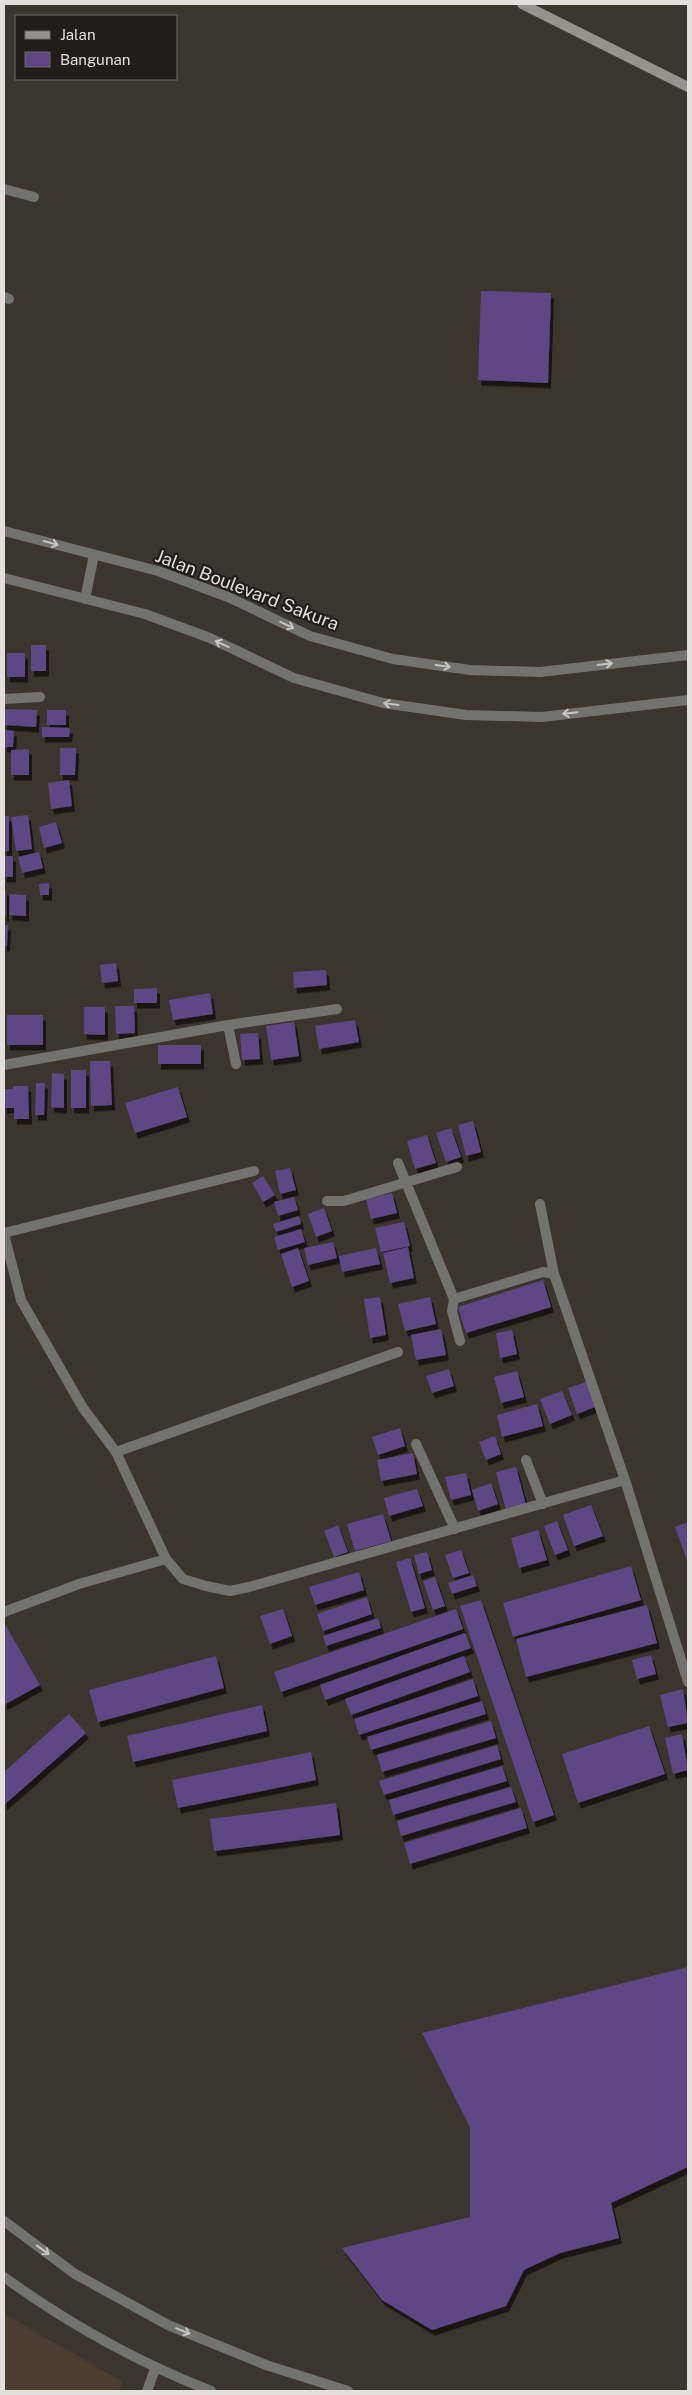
<svg xmlns="http://www.w3.org/2000/svg" width="692" height="2395" font-family="'Public Sans',sans-serif">
  <style>
    .built { fill: #4a3e31 }
    .building { fill: #5d4684; filter: url(#shadow) }
    .lines { fill: none; stroke-linecap: round; stroke-linejoin: round }
    .minor { stroke: #73736e; stroke-width: 10 }
    .secondary { stroke: #95948c; stroke-width: 10 }
    .oneway { stroke: #c8c4bf }
    .labels { text-anchor: middle; stroke-width: 4.5; stroke-linejoin: round; paint-order: stroke }
    .street-label { font-size: 18px; fill: #e4dfda; stroke: #211d1a }
  </style>
  <defs>
    <filter id="shadow"><feDropShadow dx="3" dy="5.5" stdDeviation="0" flood-color="#0009"/></filter>
  </defs>
  <rect width="100%" height="100%" fill="#3c352d"/>
  <path class="built" d="M 4,2314 L 123,2382 L 119,2391 L 4,2391 Z"/>
  <path class="building" d="M 481,291 L 551,293 L 548,383 L 478,380 Z
    M 31,645 L 46,645 L 46,671 L 31,671 Z
    M 7,653 L 25,653 L 25,677 L 7,677 Z
    M 4,709 L 37,710 L 36,727 L 4,725 Z
    M 47,710 L 66,710 L 66,725 L 47,725 Z
    M 42,727 L 70,728 L 69,737 L 42,737 Z
    M 4,730 L 14,731 L 13,747 L 4,747 Z
    M 60,748 L 76,748 L 75,775 L 60,775 Z
    M 29,749 L 29,775 L 11,775 L 11,750 Z
    M 69,780 L 72,806 L 51,809 L 48,783 Z
    M 28,815 L 32,849 L 16,851 L 11,817 Z
    M 4,816 L 9,816 L 9,851 L 4,851 Z
    M 56,822 L 62,843 L 44,848 L 39,827 Z
    M 39,852 L 43,868 L 22,873 L 18,857 Z
    M 4,856 L 13,856 L 13,877 L 4,877 Z
    M 49,883 L 49,895 L 40,895 L 39,884 Z
    M 4,890 L 6,890 L 6,916 L 4,916 Z
    M 10,894 L 26,895 L 26,916 L 9,915 Z
    M 4,925 L 8,925 L 7,946 L 4,946 Z
    M 116,963 L 118,981 L 102,983 L 100,965 Z
    M 326,970 L 327,985 L 294,988 L 293,972 Z
    M 157,988 L 157,1003 L 134,1003 L 134,989 Z
    M 210,993 L 213,1014 L 173,1020 L 169,1000 Z
    M 115,1006 L 134,1006 L 135,1033 L 116,1034 Z
    M 84,1007 L 105,1007 L 105,1035 L 84,1034 Z
    M 7,1015 L 43,1015 L 43,1045 L 7,1045 Z
    M 355,1020 L 359,1042 L 319,1049 L 315,1026 Z
    M 294,1022 L 299,1056 L 271,1060 L 266,1026 Z
    M 258,1033 L 260,1059 L 242,1060 L 240,1034 Z
    M 158,1045 L 201,1045 L 201,1064 L 158,1064 Z
    M 90,1061 L 110,1061 L 112,1105 L 91,1106 Z
    M 71,1070 L 86,1070 L 86,1108 L 71,1108 Z
    M 52,1073 L 64,1074 L 64,1108 L 51,1107 Z
    M 36,1083 L 45,1083 L 44,1115 L 35,1115 Z
    M 13,1086 L 28,1086 L 29,1119 L 14,1119 L 14,1108 L 4,1108 L 4,1089 L 13,1089 Z
    M 178,1087 L 187,1117 L 135,1133 L 125,1103 Z
    M 473,1121 L 481,1152 L 466,1156 L 458,1125 Z
    M 451,1128 L 461,1157 L 446,1162 L 436,1133 Z
    M 427,1135 L 436,1163 L 415,1169 L 407,1141 Z
    M 290,1168 L 296,1190 L 280,1194 L 275,1171 Z
    M 263,1176 L 275,1195 L 263,1202 L 252,1183 Z
    M 392,1193 L 397,1213 L 371,1219 L 366,1199 Z
    M 294,1197 L 298,1210 L 278,1216 L 274,1202 Z
    M 324,1208 L 332,1231 L 316,1237 L 308,1214 Z
    M 299,1216 L 301,1224 L 276,1232 L 273,1224 Z
    M 404,1222 L 410,1246 L 381,1252 L 375,1228 Z
    M 301,1229 L 305,1242 L 278,1250 L 274,1237 Z
    M 333,1242 L 337,1258 L 308,1265 L 304,1248 Z
    M 408,1247 L 414,1278 L 390,1283 L 383,1253 Z
    M 298,1248 L 309,1281 L 292,1287 L 281,1254 Z
    M 376,1248 L 380,1264 L 342,1272 L 339,1256 Z
    M 543,1280 L 551,1307 L 466,1333 L 458,1307 Z
    M 380,1297 L 386,1335 L 370,1338 L 364,1299 Z
    M 430,1297 L 436,1324 L 405,1331 L 398,1304 Z
    M 441,1329 L 446,1355 L 416,1360 L 411,1335 Z
    M 512,1330 L 517,1354 L 500,1358 L 496,1333 Z
    M 449,1369 L 454,1386 L 432,1393 L 426,1376 Z
    M 517,1371 L 524,1397 L 501,1403 L 494,1377 Z
    M 586,1382 L 595,1407 L 577,1414 L 568,1388 Z
    M 562,1391 L 572,1415 L 550,1424 L 540,1399 Z
    M 537,1404 L 543,1426 L 502,1437 L 497,1415 Z
    M 400,1428 L 405,1446 L 378,1455 L 372,1437 Z
    M 495,1436 L 501,1454 L 486,1460 L 479,1442 Z
    M 413,1453 L 417,1474 L 381,1481 L 377,1460 Z
    M 516,1467 L 526,1505 L 506,1510 L 496,1472 Z
    M 466,1473 L 471,1495 L 451,1500 L 445,1477 Z
    M 491,1483 L 498,1504 L 478,1511 L 472,1490 Z
    M 417,1489 L 423,1506 L 389,1516 L 384,1498 Z
    M 591,1505 L 603,1536 L 574,1546 L 563,1515 Z
    M 383,1514 L 391,1541 L 355,1551 L 347,1524 Z
    M 557,1521 L 568,1550 L 555,1555 L 544,1526 Z
    M 688,1522 L 688,1563 L 675,1527 Z
    M 338,1525 L 348,1552 L 334,1557 L 324,1531 Z
    M 538,1530 L 547,1560 L 519,1568 L 511,1538 Z
    M 461,1550 L 469,1573 L 453,1578 L 445,1555 Z
    M 427,1552 L 432,1570 L 419,1574 L 414,1555 Z
    M 410,1558 L 425,1608 L 411,1612 L 396,1562 Z
    M 631,1566 L 641,1600 L 513,1637 L 503,1603 Z
    M 359,1572 L 364,1590 L 315,1605 L 309,1587 Z
    M 473,1575 L 477,1586 L 452,1594 L 448,1583 Z
    M 435,1577 L 445,1606 L 433,1610 L 423,1581 Z
    M 367,1597 L 372,1614 L 323,1631 L 317,1614 Z
    M 481,1600 L 554,1815 L 533,1822 L 460,1606 Z
    M 647,1605 L 657,1643 L 526,1677 L 516,1639 Z
    M 283,1609 L 292,1636 L 270,1644 L 260,1616 Z
    M 456,1609 L 463,1629 L 281,1692 L 274,1672 Z
    M 378,1618 L 381,1628 L 326,1646 L 323,1636 Z
    M 6,1626 L 40,1685 L 4,1705 L 4,1628 Z
    M 465,1633 L 471,1648 L 325,1700 L 320,1685 Z
    M 651,1655 L 656,1674 L 637,1679 L 632,1660 Z
    M 216,1656 L 224,1688 L 98,1722 L 89,1690 Z
    M 464,1656 L 470,1672 L 351,1715 L 345,1699 Z
    M 473,1679 L 478,1696 L 359,1735 L 354,1719 Z
    M 683,1689 L 688,1723 L 668,1727 L 660,1695 Z
    M 482,1701 L 486,1714 L 371,1750 L 367,1737 Z
    M 262,1705 L 267,1731 L 133,1762 L 127,1736 Z
    M 69,1714 L 86,1733 L 4,1805 L 4,1772 Z
    M 491,1721 L 496,1738 L 382,1772 L 377,1755 Z
    M 649,1726 L 665,1774 L 578,1803 L 562,1754 Z
    M 682,1734 L 688,1770 L 673,1774 L 665,1738 Z
    M 497,1745 L 501,1759 L 384,1795 L 379,1781 Z
    M 311,1752 L 316,1780 L 178,1808 L 172,1780 Z
    M 502,1766 L 507,1781 L 393,1815 L 389,1800 Z
    M 511,1787 L 516,1802 L 401,1836 L 397,1821 Z
    M 336,1803 L 340,1835 L 214,1851 L 210,1819 Z
    M 521,1808 L 527,1828 L 410,1864 L 404,1843 Z
    M 688,1967 L 688,2167 L 611,2203 L 619,2238 L 560,2253 L 524,2270 L 506,2306 L 432,2330 L 382,2300 L 342,2248 L 470,2217 L 470,2127 L 422,2033 Z"/>
  <g class="lines">
    <path class="minor" d="M 4,189 L 34,197
      M 4,297 L 9,299
      M 4,531 L 158,571 L 228,597 L 310,636 L 393,659 L 470,670 L 540,672 L 688,655
      M 4,578 L 145,614 L 210,638 L 294,678 L 383,703 L 466,715 L 542,717 L 688,700
      M 85,599 L 94,555
      M 4,699 L 40,697
      M 228,1025 L 236,1064
      M 4,1065 L 228,1025 L 337,1009
      M 398,1163 L 454,1299
      M 327,1201 L 344,1201 L 457,1167
      M 540,1204 L 554,1274
      M 4,1233 L 254,1171
      M 4,1234 L 21,1300 L 83,1408 L 116,1452 L 166,1559 L 183,1579 L 206,1586 L 230,1591 L 249,1587 L 625,1480 L 688,1682
      M 460,1341 L 452,1311 L 454,1299 L 543,1272 L 554,1274 L 625,1480
      M 416,1444 L 455,1529
      M 116,1452 L 398,1352
      M 526,1460 L 543,1504
      M 4,1612 L 79,1584 L 166,1559
      M 4,2221 L 75,2274 L 168,2325 L 266,2365 L 348,2391
      M 4,2277 C 70,2325 135,2361 211,2391
      M 147,2391 L 155,2369"/>
    <path class="secondary" d="M 522,4 L 688,87"/>
  </g>
  <defs><path id="oneway-shaft" d="M-6 0H5M1.5-3L5.5 0L1.5 3" fill="none" stroke-width="1.6" stroke-linecap="round" stroke-linejoin="round" transform="scale(1.25)"/></defs>
  <g class="oneway">
    <use href="#oneway-shaft" transform="translate(51 543) rotate(15)"/>
    <use href="#oneway-shaft" transform="translate(287 625) rotate(25)"/>
    <use href="#oneway-shaft" transform="translate(222 644) rotate(-155)"/>
    <use href="#oneway-shaft" transform="translate(605 664) rotate(-7)"/>
    <use href="#oneway-shaft" transform="translate(443 666) rotate(8)"/>
    <use href="#oneway-shaft" transform="translate(391 704) rotate(-172)"/>
    <use href="#oneway-shaft" transform="translate(570 713) rotate(174)"/>
    <use href="#oneway-shaft" transform="translate(43 2250) rotate(36)"/>
    <use href="#oneway-shaft" transform="translate(183 2331) rotate(22)"/>
  </g>
  <g class="labels">
    <g class="street-label">
      <text transform="translate(247 590) rotate(21)" y="6">Jalan Boulevard Sakura</text>
    </g>
  </g>
  <rect width="692" height="2395" fill="none" stroke="#e4dfda" stroke-width="10"/>
  <rect x="15" y="15" width="162" height="65" fill="#211d1a" stroke="#6f6b67"/>
  <rect x="25" y="31" width="25" height="8" fill="#95948c" stroke="#6f6b67"/>
  <text x="60" y="40" font-size="15" fill="#e4dfda">Jalan</text>
  <rect x="25" y="52" width="25" height="15" fill="#5d4684" stroke="#6f6b67"/>
  <text x="60" y="65" font-size="15" fill="#e4dfda">Bangunan</text>
</svg>
